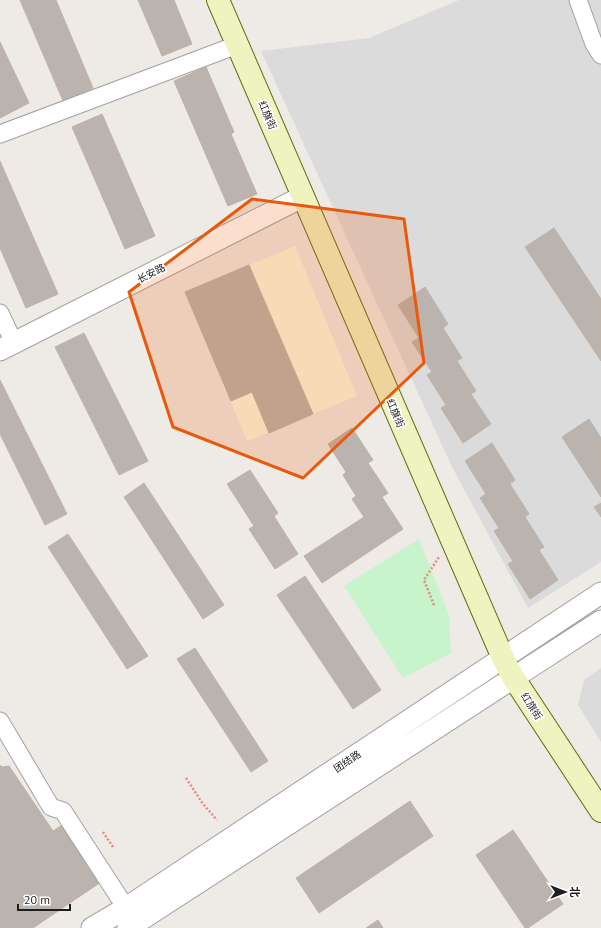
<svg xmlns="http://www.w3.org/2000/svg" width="601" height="928" font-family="'PT Sans','Noto Sans SC',sans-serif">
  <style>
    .residential { fill: #dcdbdb }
    .education { fill: #fbfce1 }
    .park { fill: #c7f4cb }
    .building { fill: #bbb4ae; stroke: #beb3a9 }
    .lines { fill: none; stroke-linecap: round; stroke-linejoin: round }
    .minor-casing { stroke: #a2a2a2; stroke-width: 19 }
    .tertiary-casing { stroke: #a2a2a2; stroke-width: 23 }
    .secondary-casing { stroke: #5f6b10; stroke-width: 24 }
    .path { stroke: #ec8779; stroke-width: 2.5; stroke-dasharray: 2 2; stroke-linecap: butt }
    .minor { stroke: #fff; stroke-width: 17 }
    .tertiary { stroke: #fff; stroke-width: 21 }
    .secondary { stroke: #eff3bf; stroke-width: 22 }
    .marked { fill: #e8590c; fill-opacity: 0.2; stroke: #e8590c; stroke-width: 3; stroke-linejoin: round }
    .labels { text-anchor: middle; stroke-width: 3.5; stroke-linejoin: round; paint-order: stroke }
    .street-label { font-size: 10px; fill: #1e1e1e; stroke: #fff }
  </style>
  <rect width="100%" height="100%" fill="#eeebe6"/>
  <path class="residential" d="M 459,0 L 601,0 L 601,562 L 528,608 L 452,467 L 261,51 L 369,38 Z
    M 601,668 L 601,742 L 578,705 L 584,680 Z"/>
  <path class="education" d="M 295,246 L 357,396 L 247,441 L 185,292 Z"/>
  <path class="park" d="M 419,539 L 449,615 L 451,653 L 403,678 L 344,586 Z"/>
  <path class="building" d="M 20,0 L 56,0 L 93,88 L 63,101 Z
    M 138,0 L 174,0 L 192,44 L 162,56 Z
    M 0,42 L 29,103 L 0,118 Z
    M 206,67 L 234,132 L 231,134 L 257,194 L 228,206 L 174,81 Z
    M 102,114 L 155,236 L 125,249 L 72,127 Z
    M 0,161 L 58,294 L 26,308 L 0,248 Z
    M 554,228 L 601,299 L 601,361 L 525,247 Z
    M 249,265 L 313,414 L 269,433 L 252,392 L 231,401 L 185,292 Z
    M 425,287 L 448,324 L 443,328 L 462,358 L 457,361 L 476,391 L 471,394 L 491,424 L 463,443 L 441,408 L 446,405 L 427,375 L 432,372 L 412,342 L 419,338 L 398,305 Z
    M 84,333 L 148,461 L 119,475 L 55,347 Z
    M 0,380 L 67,514 L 45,525 L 0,434 Z
    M 589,419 L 601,438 L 601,497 L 562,437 Z
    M 352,428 L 373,460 L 368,463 L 388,493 L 382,497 L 403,529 L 322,583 L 304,556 L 364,517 L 352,499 L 356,496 L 343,475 L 346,472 L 328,444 Z
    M 492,443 L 515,480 L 510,484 L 529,514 L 525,517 L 544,547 L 539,550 L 558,580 L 530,599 L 508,564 L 513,561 L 494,531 L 499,528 L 480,498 L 486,494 L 465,461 Z
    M 250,470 L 278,513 L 274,516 L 298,554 L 275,569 L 249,529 L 254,526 L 227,484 Z
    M 144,483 L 224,605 L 203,619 L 124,497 Z
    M 601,503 L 601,517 L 594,507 Z
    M 68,534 L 148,656 L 127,669 L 48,547 Z
    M 305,576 L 381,690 L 353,709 L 277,595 Z
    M 195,648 L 268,761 L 251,772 L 177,659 Z
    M 0,765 L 2,767 L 9,766 L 53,831 L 62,825 L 101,882 L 33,928 L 0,928 Z
    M 410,801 L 433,836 L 319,913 L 296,878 Z
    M 513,830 L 563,904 L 528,928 L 525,928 L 476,855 Z
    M 378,920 L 383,928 L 366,928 Z"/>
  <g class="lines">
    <g class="minor-casing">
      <path id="minor" d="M 578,0 L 594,44 L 601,55
        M 0,134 L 237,45
        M 0,313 L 14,343
        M 0,721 L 51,807 L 63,811 L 126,908"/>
    </g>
    <g class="tertiary-casing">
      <path id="tertiary" d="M 0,350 L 302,197
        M 92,928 L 126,908 L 601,593
        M 128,928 L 601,621"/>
    </g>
    <g class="secondary-casing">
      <path id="secondary" d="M 218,0 L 503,658 L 513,677 L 601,811"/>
    </g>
    <path class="path" d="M 434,605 L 424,580 L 439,557
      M 186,778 L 203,804 L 217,820
      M 103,832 L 113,847"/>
    <use href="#minor" class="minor"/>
    <use href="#tertiary" class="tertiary"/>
    <use href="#secondary" class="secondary"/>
  </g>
  <path class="marked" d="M 252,199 L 404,219 L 424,363 L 303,478 L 173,427 L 129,292 Z"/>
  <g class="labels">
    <g class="street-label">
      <text transform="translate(268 115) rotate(67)" y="4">红旗街</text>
      <text transform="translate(151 273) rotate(-27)" y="4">长安路</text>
      <text transform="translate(396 413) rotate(67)" y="4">红旗街</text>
      <text transform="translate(532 706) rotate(57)" y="4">红旗街</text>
      <text transform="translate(347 761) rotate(-34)" y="4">团结路</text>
    </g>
  </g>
  <g transform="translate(565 892) rotate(90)" stroke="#ffffff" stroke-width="3" paint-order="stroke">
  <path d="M0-3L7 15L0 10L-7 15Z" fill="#1e1e1e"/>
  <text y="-6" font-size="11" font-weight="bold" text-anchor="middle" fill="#1e1e1e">北</text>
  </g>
  <path d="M18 904v6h52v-6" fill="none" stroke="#1e1e1e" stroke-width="2"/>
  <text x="24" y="904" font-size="12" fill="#1e1e1e" stroke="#ffffff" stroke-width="3" paint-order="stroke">20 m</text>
</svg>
